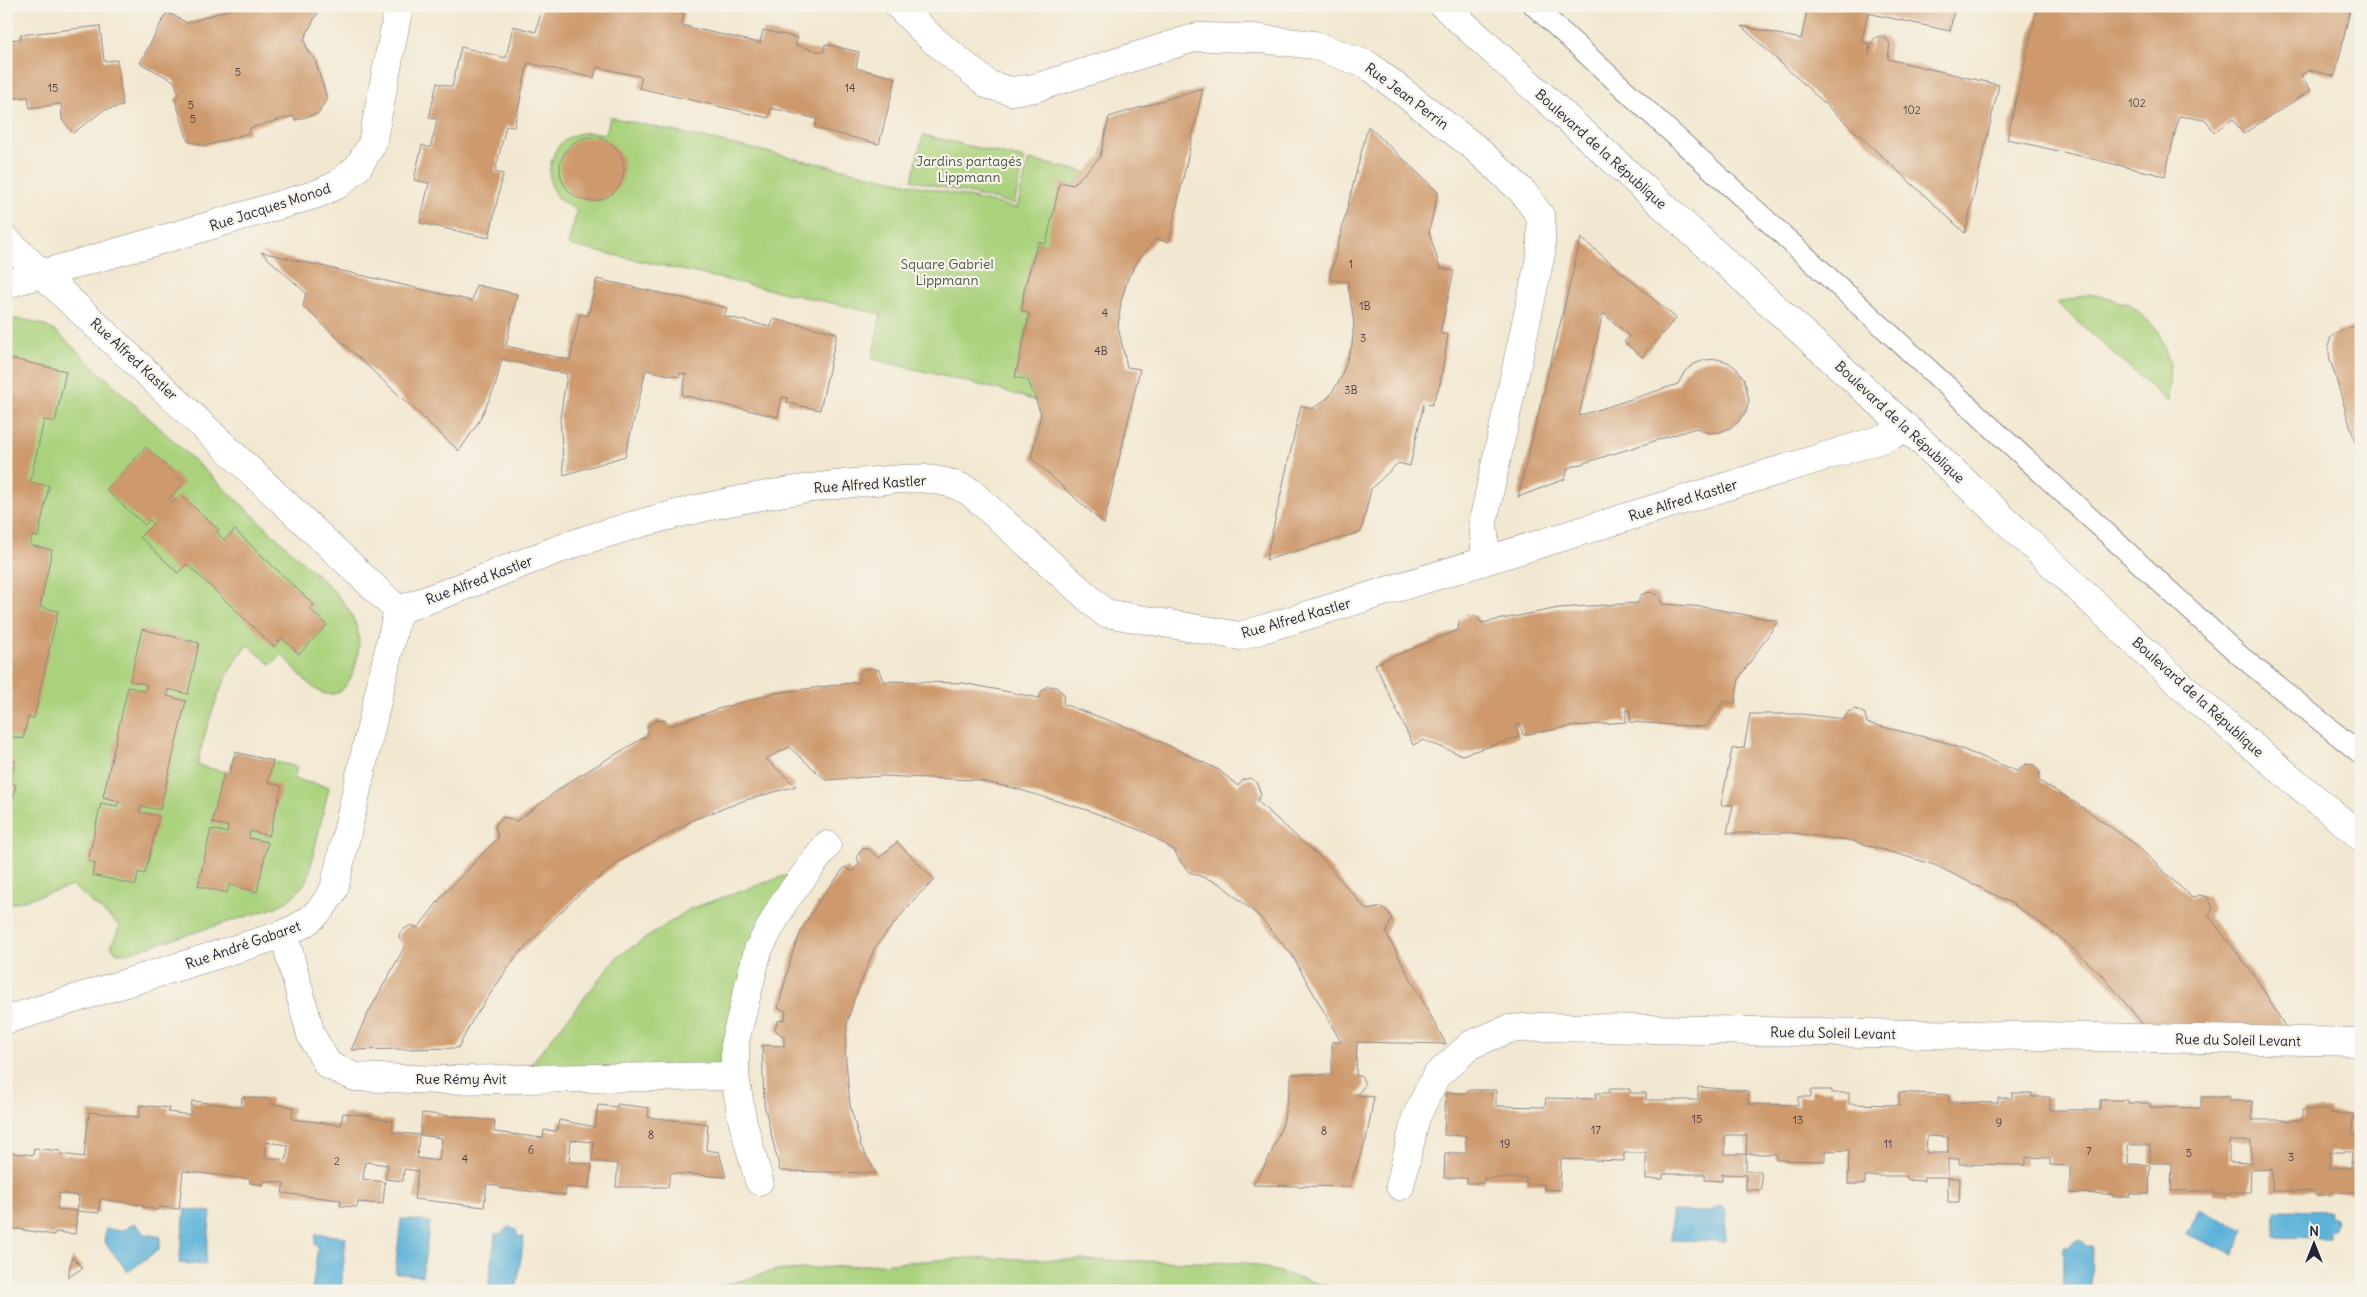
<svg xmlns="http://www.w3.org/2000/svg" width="2367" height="1297" font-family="Delius,sans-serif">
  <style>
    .green { fill: #aad27d; stroke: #667a5c }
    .water { fill: #5db2d9; stroke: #406a8a }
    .building { fill: #ce9a6d; fill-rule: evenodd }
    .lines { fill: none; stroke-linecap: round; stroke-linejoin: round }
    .lane-casing { stroke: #8a8586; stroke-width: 22 }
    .street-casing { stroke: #8a8586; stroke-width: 29 }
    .secondary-casing { stroke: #8a8586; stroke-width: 29 }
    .lane { stroke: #fff; stroke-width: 20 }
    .street { stroke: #fff; stroke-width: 28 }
    .secondary { stroke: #fff; stroke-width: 28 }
    .labels { text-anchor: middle; stroke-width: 4.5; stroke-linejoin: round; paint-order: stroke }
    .number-label { font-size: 11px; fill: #4d4048 }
    .street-label { font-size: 14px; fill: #22223b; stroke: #f7f3e8 }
    .park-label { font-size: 14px; fill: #4b574f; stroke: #f7f3e8 }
  </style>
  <rect width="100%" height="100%" fill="#f7f3e8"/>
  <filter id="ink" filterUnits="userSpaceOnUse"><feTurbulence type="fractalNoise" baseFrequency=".02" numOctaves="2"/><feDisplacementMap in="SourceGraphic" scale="10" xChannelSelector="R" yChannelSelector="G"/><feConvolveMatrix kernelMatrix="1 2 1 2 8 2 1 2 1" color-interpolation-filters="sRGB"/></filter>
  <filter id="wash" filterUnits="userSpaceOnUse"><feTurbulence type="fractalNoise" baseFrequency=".0096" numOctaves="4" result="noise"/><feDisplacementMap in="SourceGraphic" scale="20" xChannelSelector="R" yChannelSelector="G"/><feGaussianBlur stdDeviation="1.12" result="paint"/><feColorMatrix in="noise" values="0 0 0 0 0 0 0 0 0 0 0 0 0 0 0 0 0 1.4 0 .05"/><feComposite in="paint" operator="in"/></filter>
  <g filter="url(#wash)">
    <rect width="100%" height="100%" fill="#f2e8d1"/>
    <path class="green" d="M 610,117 L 1017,208 L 1029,160 L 1086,172 L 1046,244 L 1038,242 L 1024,290 L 1022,311 L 1030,314 L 1015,376 L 1028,380 L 1036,401 L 1001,390 L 872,359 L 881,314 L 568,245 L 577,210 C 570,206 562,203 557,197 C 550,187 548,175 551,163 C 557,135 581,129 606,134 Z
      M 923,135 L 1025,159 L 1014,204 L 912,180 Z
      M 2090,294 L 2130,304 L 2158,330 L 2170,364 L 2168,402 L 2057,303 Z
      M 14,319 C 31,320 45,324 59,334 L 333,590 C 344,602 352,613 357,628 C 364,650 350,711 317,690 C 304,682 293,665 282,654 L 271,665 L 248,645 C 221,673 206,728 197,765 L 229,773 L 235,752 L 297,767 L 294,779 L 329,787 L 308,878 C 299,893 290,900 274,908 L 127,953 L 117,953 L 111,946 L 120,926 L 73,886 L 6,905 L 6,321 Z
      M 810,867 L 784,902 L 735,1076 L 519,1079 L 617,957 L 690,909 Z
      M 968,1258 L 1249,1263 L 1343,1291 L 705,1291 L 773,1271 Z"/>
    <path class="water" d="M 1717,1206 L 1723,1207 L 1726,1212 L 1725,1241 L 1671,1240 L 1671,1211 L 1710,1212 Z
      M 185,1209 L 211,1212 L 205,1265 L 179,1263 Z
      M 2199,1209 L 2245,1231 L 2234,1255 L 2187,1234 Z
      M 2275,1210 L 2330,1211 L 2330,1215 L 2336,1218 L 2337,1223 L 2335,1229 L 2329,1232 L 2329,1238 L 2273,1237 Z
      M 401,1219 L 430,1222 L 422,1276 L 395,1273 Z
      M 134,1223 L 146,1234 L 161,1237 L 159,1249 L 128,1272 L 104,1241 L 106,1229 L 123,1230 Z
      M 508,1227 L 516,1230 L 518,1237 L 524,1237 L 516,1291 L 488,1288 L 495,1234 L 501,1234 Z
      M 316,1234 L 346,1237 L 341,1291 L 312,1291 L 318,1246 L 315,1245 Z
      M 2076,1240 L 2082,1241 L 2086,1247 L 2092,1247 L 2091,1291 L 2063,1291 L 2063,1247 L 2069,1247 Z"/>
    <g id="blocks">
      <path class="building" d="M 240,6 L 321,6 L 304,39 L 308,52 L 314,57 L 327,98 L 319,113 L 296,120 L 293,116 L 250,128 L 249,133 L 205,146 L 188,141 L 175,99 L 179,94 L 174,81 L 140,63 L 167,12 L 187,23 Z
        M 542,6 L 622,6 L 649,13 L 651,6 L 657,6 L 684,13 L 682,25 L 692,28 L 760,43 L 763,30 L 798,38 L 795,45 L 818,51 L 824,52 L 825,44 L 859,52 L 856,68 L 896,78 L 879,144 L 815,128 L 817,119 L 771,108 L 769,118 L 639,88 L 642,77 L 597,67 L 594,78 L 528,63 L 514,127 L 506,126 L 495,172 L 503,174 L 489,238 L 420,223 L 429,183 L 414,180 L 422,145 L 430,148 L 436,126 L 437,119 L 429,118 L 437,83 L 452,87 L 461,47 L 506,58 L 513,26 L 536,32 Z
        M 1808,6 L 1955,6 L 1950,31 L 1868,13 L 1861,42 L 1870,44 L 1869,55 L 1872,42 L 1876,37 L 1882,36 L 1887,39 L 1890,44 L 1888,59 L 1999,85 L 1965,233 L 1741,26 L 1801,39 Z
        M 2027,6 L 2351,6 L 2335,76 L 2309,70 L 2301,75 L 2311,90 L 2243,134 L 2233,119 L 2214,132 L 2206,120 L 2179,116 L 2165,176 L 2007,139 L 2037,9 Z
        M 100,26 L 104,61 L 117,60 L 123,106 L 104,110 L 73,133 L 62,120 L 61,104 L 30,108 L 28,97 L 6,99 L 6,36 L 8,40 L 21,39 L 20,35 Z
        M 1203,88 L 1169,242 L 1156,239 L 1141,256 L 1128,278 L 1121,301 L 1118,327 L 1127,367 L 1140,369 L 1104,524 L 1031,458 L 1041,414 L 1028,380 L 1015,377 L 1030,314 L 1022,311 L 1024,290 L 1038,242 L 1046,244 L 1060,182 L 1073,185 L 1100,157 L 1109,117 Z
        M 1368,126 L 1438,192 L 1429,232 L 1440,268 L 1454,271 L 1440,333 L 1448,335 L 1440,384 L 1432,405 L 1424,403 L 1410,466 L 1398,463 L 1371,489 L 1361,532 L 1266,560 L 1301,405 L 1312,409 L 1329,397 L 1341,378 L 1352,345 L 1354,323 L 1348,282 L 1329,280 Z
        M560 169a32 32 0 1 1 64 0a32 32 0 1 1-64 0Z
        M 1581,238 L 1676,318 L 1642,357 L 1624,342 L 1629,336 L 1603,313 L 1579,416 L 1678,384 L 1685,371 L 1694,364 L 1705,360 L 1717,359 L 1728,362 L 1737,369 L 1744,378 L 1749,400 L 1746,411 L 1739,421 L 1730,428 L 1720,432 L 1708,433 L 1696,428 L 1568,468 L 1565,479 L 1518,497 Z
        M 261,252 L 472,301 L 476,285 L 517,294 L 506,346 L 570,360 L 580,314 L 588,316 L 597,279 L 727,308 L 724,316 L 771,327 L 773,319 L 837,333 L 820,410 L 787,403 L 788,398 L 782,397 L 778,417 L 682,395 L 686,374 L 680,373 L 679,377 L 646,370 L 625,456 L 564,475 L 560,417 L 567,374 L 502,359 L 495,387 L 478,423 L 459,451 L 303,306 L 306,293 Z
        M 2361,324 L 2361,458 L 2360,458 L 2330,359 L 2328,347 L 2331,337 L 2337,332 Z
        M 8,358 L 66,371 L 55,422 L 44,420 L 30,482 L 49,486 L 38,537 L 32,536 L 30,545 L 52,550 L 40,607 L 58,611 L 34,718 L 28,717 L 23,739 L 6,735 Z
        M 146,447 L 184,483 L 169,499 L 173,503 L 181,495 L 219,530 L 217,532 L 224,540 L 235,530 L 314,605 L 310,609 L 327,625 L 299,654 L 282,638 L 274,647 L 187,564 L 178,573 L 140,537 L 153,524 L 150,520 L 145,525 L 106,490 Z
        M 1649,592 L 1658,595 L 1662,604 L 1704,607 L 1778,621 L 1739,678 L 1735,703 L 1724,701 L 1706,727 L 1630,722 L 1630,710 L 1626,710 L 1626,722 L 1574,726 L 1523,735 L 1520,724 L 1516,725 L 1519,737 L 1462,755 L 1423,740 L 1413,745 L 1375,664 L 1458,630 L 1459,621 L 1468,615 L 1476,616 L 1482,623 L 1559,608 L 1638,603 L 1641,595 Z
        M 142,629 L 199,643 L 188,694 L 168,689 L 167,696 L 186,701 L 160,810 L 141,806 L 139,812 L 159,816 L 145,874 L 138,872 L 136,885 L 92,875 L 95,863 L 88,861 L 101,803 L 117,806 L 119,801 L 103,797 L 128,687 L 145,691 L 146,684 L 130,681 Z
        M 872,668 L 879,670 L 883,681 L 963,683 L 1039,698 L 1042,691 L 1048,686 L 1056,687 L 1064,694 L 1063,704 L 1138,731 L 1219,770 L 1238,786 L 1243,780 L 1250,778 L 1257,783 L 1261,795 L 1257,801 L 1324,861 L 1367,910 L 1382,907 L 1388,912 L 1392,918 L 1386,933 L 1446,1044 L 1357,1042 L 1356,1075 L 1362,1077 L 1365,1085 L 1357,1095 L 1374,1097 L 1366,1140 L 1349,1187 L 1253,1185 L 1270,1156 L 1283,1123 L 1292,1074 L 1332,1075 L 1332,1042 L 1341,1042 L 1292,955 L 1259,916 L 1219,883 L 1189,872 L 1180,861 L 1174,850 L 1147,833 L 1090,811 L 1014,788 L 975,780 L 882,776 L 826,780 L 789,747 L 766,759 L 796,786 L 746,800 L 695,819 L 620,861 L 577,896 L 517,955 L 472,1021 L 458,1048 L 351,1050 L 367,1015 L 404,948 L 399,937 L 401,931 L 411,925 L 418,928 L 444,894 L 498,838 L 495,826 L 499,821 L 504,817 L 517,821 L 569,782 L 648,735 L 647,727 L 657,720 L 666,721 L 670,726 L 718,709 L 775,693 L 859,682 L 859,676 L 863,669 Z
        M 1856,709 L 1865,714 L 1867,723 L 1941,741 L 2017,771 L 2026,764 L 2034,765 L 2040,772 L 2039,781 L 2076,803 L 2135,844 L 2192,898 L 2199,895 L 2208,897 L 2213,908 L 2209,916 L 2256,978 L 2286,1028 L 2145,1027 L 2103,976 L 2060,937 L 2013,904 L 1935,865 L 1853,841 L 1794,833 L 1727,833 L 1733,805 L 1721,805 L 1732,749 L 1744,748 L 1750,714 L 1801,714 L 1844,719 L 1848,712 Z
        M 235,752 L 273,761 L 268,782 L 282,786 L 269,836 L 250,831 L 249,838 L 268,842 L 257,892 L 229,885 L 227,893 L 198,886 L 211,829 L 227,833 L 228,826 L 212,823 L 224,772 L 230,773 Z
        M 6,759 L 15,762 L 10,783 L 16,785 L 7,822 Z
        M 897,842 L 935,880 L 917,896 L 875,947 L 854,1000 L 847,1023 L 845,1050 L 850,1105 L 861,1146 L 876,1173 L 780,1171 L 764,1104 L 762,1045 L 784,1046 L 784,1036 L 777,1032 L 775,1028 L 778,1021 L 785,1019 L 786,1011 L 778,1008 L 793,951 L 804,925 L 821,898 L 845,867 L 852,872 L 859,864 L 857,856 L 863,849 L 869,849 L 879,858 Z
        M 1698,1087 L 1748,1091 L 1748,1104 L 1798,1105 L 1798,1097 L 1811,1097 L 1811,1090 L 1832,1090 L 1832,1093 L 1849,1093 L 1849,1104 L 1899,1105 L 1899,1092 L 1949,1095 L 1949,1102 L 1998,1103 L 1998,1098 L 2012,1098 L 2012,1093 L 2032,1093 L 2032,1097 L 2050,1097 L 2050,1110 L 2100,1110 L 2100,1100 L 2128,1100 L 2128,1103 L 2150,1103 L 2150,1107 L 2201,1108 L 2201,1097 L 2230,1097 L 2230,1101 L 2252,1101 L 2252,1120 L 2302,1120 L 2302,1110 L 2331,1110 L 2330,1113 L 2353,1114 L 2352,1135 L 2361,1135 L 2361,1193 L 2330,1192 L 2330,1195 L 2314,1195 L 2314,1191 L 2272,1191 L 2272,1169 L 2251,1170 L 2250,1192 L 2231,1192 L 2230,1195 L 2214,1194 L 2214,1191 L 2171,1191 L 2172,1163 L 2150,1163 L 2150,1145 L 2128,1145 L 2128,1164 L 2150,1165 L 2149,1194 L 2129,1194 L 2130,1197 L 2113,1197 L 2112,1194 L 2070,1193 L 2070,1166 L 2050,1165 L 2050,1158 L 2026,1157 L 2026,1165 L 1959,1164 L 1959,1159 L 1948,1159 L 1948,1177 L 1924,1177 L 1924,1181 L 1907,1180 L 1907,1176 L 1865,1176 L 1865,1184 L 1848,1184 L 1849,1150 L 1825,1151 L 1825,1161 L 1776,1160 L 1776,1154 L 1746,1154 L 1747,1135 L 1725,1135 L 1725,1154 L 1746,1154 L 1746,1171 L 1761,1171 L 1762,1190 L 1746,1190 L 1746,1175 L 1722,1174 L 1722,1181 L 1705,1180 L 1705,1174 L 1663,1174 L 1663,1179 L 1646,1179 L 1646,1153 L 1624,1153 L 1624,1161 L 1561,1159 L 1560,1190 L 1544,1189 L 1544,1184 L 1526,1184 L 1526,1178 L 1484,1178 L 1484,1183 L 1467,1183 L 1467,1178 L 1444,1178 L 1445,1153 L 1466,1153 L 1466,1136 L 1444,1135 L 1446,1093 L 1467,1093 L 1468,1090 L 1496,1090 L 1496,1106 L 1545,1107 L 1546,1098 L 1596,1099 L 1596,1093 L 1609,1093 L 1609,1089 L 1630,1089 L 1630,1093 L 1646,1093 L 1646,1100 L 1698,1100 ZM 1927,1136 L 1948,1137 L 1948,1153 L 1926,1153 ZM 2229,1141 L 2251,1141 L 2251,1163 L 2229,1162 ZM 2330,1152 L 2352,1152 L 2351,1168 L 2330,1168 Z
        M 242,1097 L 271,1099 L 271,1104 L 293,1107 L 292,1119 L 341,1125 L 343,1113 L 371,1116 L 371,1118 L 393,1121 L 392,1132 L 419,1135 L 417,1158 L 439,1161 L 442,1138 L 420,1135 L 422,1113 L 495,1121 L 494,1132 L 543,1138 L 544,1130 L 557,1131 L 559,1120 L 595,1127 L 598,1105 L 617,1107 L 617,1104 L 649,1108 L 648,1117 L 708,1124 L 706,1150 L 719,1152 L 726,1177 L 670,1173 L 668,1187 L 616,1187 L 618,1164 L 592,1161 L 594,1142 L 571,1140 L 569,1162 L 592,1164 L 588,1189 L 566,1187 L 565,1195 L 499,1188 L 499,1186 L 487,1184 L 484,1207 L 414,1199 L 418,1171 L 404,1169 L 403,1181 L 385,1179 L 388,1165 L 365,1162 L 363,1179 L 385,1182 L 383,1204 L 358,1202 L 357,1207 L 340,1206 L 341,1200 L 282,1193 L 284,1183 L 264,1181 L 263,1185 L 250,1183 L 250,1179 L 183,1171 L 179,1209 L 159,1207 L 158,1210 L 143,1207 L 143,1205 L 100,1199 L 99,1213 L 77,1211 L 79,1196 L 59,1193 L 57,1209 L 77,1211 L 75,1234 L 55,1232 L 54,1235 L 6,1227 L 6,1152 L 33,1155 L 34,1148 L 61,1151 L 61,1154 L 84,1157 L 89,1112 L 139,1117 L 140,1105 L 169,1108 L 168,1112 L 190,1115 L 192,1101 L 241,1107 ZM 266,1142 L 288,1145 L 286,1160 L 265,1157 Z
        M 1948,1178 L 1960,1178 L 1959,1202 L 1948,1202 Z
        M 72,1257 L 83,1268 L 68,1277 Z"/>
    </g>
  </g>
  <g filter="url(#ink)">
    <use href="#blocks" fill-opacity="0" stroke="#8a8586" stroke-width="1"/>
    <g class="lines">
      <g class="lane-casing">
        <path id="lane" d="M 1534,6 L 2238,654 L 2361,754"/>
      </g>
      <g class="street-casing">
        <path id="street" d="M 899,6 L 931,38 L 989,85 L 1011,91 L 1035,88 L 1197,37 L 1253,38 L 1314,45 L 1368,65 L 1474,147 L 1523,192 L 1541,217 L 1541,253 L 1483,522 L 1486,560
          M 6,240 L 398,610 C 464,589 526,559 591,538 C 676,511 765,492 854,483 C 896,480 930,471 969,491 L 1105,613 L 1240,636 L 1891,436 L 1906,427
          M 6,284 L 185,233 L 317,194 L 339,184 L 358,167 L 372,144 L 399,6
          M 284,934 L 311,1035 L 328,1065 L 355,1077 L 440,1080 L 735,1076 L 735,1041 L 758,950 L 784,902 L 827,845
          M 6,1020 L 284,934 C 310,922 320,914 334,889 L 398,610
          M 735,1076 L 742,1119 L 759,1181
          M 1400,1186 L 1416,1117 L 1436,1076 L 1472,1044 L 1509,1029 L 1541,1027 L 2361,1042"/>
      </g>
      <g class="secondary-casing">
        <path id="secondary" d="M 1444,6 L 1906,427 L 2196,699 L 2361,837"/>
      </g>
      <use href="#lane" class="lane"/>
      <use href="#street" class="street"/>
      <use href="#secondary" class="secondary"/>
    </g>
  </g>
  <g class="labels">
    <g class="number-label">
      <text x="238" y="76">5</text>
      <text x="53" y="92">15</text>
      <text x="850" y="92">14</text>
      <text x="2137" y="107">102</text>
      <text x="191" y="109">5</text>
      <text x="1912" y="114">102</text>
      <text x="193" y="123">5</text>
      <text x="1351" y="268">1</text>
      <text x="1365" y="310">1B</text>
      <text x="1105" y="317">4</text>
      <text x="1363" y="342">3</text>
      <text x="1101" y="355">4B</text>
      <text x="1351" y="394">3B</text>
      <text x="1697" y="1123">15</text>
      <text x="1798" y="1124">13</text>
      <text x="1999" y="1127">9</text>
      <text x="1596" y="1134">17</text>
      <text x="1324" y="1135">8</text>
      <text x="651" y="1139">8</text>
      <text x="1505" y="1148">19</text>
      <text x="1888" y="1148">11</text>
      <text x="531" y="1154">6</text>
      <text x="2089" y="1155">7</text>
      <text x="2189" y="1157">5</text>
      <text x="2291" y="1161">3</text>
      <text x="465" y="1163">4</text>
      <text x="337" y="1165">2</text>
    </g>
    <g class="street-label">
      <text transform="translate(1407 96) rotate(37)" y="5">Rue Jean Perrin</text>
      <text transform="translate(1601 149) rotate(42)" y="5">Boulevard de la République</text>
      <text transform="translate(270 207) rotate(-18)" y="5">Rue Jacques Monod</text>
      <text transform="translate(134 359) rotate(43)" y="5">Rue Alfred Kastler</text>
      <text transform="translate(1900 422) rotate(43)" y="5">Boulevard de la République</text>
      <text transform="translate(870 484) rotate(-4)" y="5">Rue Alfred Kastler</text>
      <text transform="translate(1683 500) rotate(-17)" y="5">Rue Alfred Kastler</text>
      <text transform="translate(479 580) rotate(-21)" y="5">Rue Alfred Kastler</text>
      <text transform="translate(1296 618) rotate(-16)" y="5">Rue Alfred Kastler</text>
      <text transform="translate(2198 697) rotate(42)" y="5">Boulevard de la République</text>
      <text transform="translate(243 945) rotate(-19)" y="5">Rue André Gabaret</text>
      <text transform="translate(1833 1033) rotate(1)" y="5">Rue du Soleil Levant</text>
      <text transform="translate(2238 1040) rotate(1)" y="5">Rue du Soleil Levant</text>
      <text x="461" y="1084">Rue Rémy Avit</text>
    </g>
    <g class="park-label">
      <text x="969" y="166">Jardins partagés<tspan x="969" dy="16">Lippmann</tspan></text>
      <text x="947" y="269">Square Gabriel<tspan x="947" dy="16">Lippmann</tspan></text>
    </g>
  </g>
  <rect width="2367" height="1297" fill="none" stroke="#f7f3e8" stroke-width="25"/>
  <g transform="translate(2314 1244)" stroke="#f7f3e8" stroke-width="4" paint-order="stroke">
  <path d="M0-4L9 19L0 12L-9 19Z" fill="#22223b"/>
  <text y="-8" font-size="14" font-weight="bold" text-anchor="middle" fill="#22223b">N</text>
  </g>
</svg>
